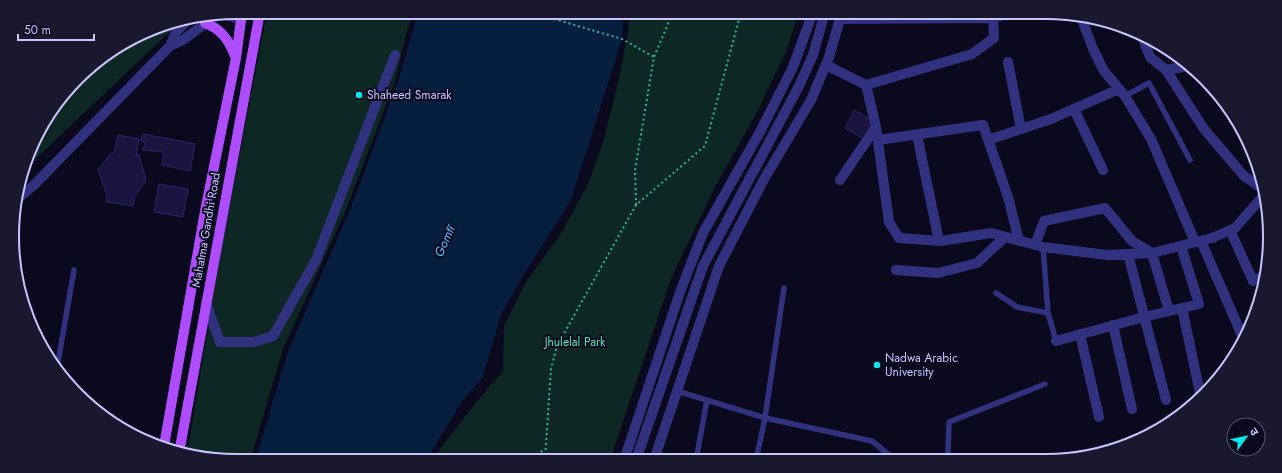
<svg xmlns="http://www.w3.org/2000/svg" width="1282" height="473" font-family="Jost,'Noto Sans Devanagari',sans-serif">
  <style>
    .green { fill: #0c2724 }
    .water { fill: #061f3f }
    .building { fill: #1a143f; stroke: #2d236e }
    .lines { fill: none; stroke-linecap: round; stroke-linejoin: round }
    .path { stroke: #21b7a4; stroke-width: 2; stroke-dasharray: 2 3; stroke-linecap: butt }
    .service { stroke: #303280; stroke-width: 5.5 }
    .minor { stroke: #303280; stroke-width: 10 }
    .tertiary { stroke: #303280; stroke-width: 10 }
    .primary { stroke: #b04cff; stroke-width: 10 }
    .poi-dot { fill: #00e8f0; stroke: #0b091d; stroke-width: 1.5 }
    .labels { text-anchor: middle; stroke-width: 4; stroke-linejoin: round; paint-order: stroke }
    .poi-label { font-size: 12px; fill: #c8c5ff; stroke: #0b091d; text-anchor: start }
    .street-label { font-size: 12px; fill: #c8c5ff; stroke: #0b091d }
    .park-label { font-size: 12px; fill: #47e9b6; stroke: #0b091d }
    .water-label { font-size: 13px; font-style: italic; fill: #53bbff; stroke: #0b091d }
    .rim { fill: none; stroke: #c8c5ff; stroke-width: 2 }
  </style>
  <rect width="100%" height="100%" fill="#0b091d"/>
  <path class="green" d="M 267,12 L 414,12 L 407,31 L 395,81 L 346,210 L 283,349 L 250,461 L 236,461 L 187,454 L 218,266 Z
    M 629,12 L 799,12 L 786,52 L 756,114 L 715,187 L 672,276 L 610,460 L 431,461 L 478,400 L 503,371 L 504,326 L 526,282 L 562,232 L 588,184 L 604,139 L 619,78 L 628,33 Z
    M 181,21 L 27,167 L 42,124 L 89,68 L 164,24 Z"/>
  <path class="water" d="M 418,12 L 624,12 L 622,39 L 571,200 L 523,276 L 501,315 L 483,377 L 461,403 L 426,461 L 255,461 L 288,351 L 352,205 L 399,79 Z"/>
  <path class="building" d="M 854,110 L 874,121 L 864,139 L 845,128 Z
    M 143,134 L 195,144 L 190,171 L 162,165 L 164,152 L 145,150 L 143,151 L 145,142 L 141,141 Z
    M 118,135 L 139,139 L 136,156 L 139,155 L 146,180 L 134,198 L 133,206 L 106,202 L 107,195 L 98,170 L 111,153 L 114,153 Z
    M 159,184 L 188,189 L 183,217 L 154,212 Z"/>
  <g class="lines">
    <path class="path" d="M 554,19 L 622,39 L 654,57
      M 636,205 L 635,170 L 654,57 L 673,12
      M 528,460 L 545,449
      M 545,460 L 551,369 L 557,346 L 636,205 L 705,146 L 741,12"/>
    <path class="service" d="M 1125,96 L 1149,83 L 1190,160
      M 1043,247 L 1048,313 L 1056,341
      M 996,293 L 1017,307 L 1048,313
      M 57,368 L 74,270
      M 677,391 L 765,418 L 872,441 L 894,459
      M 943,459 L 948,453 L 949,422 L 1045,384
      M 696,460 L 707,400
      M 756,460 L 765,418 L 784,288"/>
    <path class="minor" d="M 222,14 L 241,19
      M 1081,17 L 1093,49 L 1104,71 L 1125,96 L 1151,139 L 1195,242
      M 840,19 L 993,18
      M 1143,39 L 1150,57 L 1166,70 L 1204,129 L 1244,176 L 1262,188
      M 170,46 L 176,32 L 188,20
      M 1008,62 L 1021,129
      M 826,65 L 866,85 L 876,127 L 889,222 L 899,238 L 941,241 L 991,233 L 1043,247 L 1107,255 L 1152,253 L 1212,238 L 1235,228 L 1264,195
      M 1166,70 L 1189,66
      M 866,85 L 972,54 L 994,38 L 993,18 L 1016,12
      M 1074,109 L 1103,170
      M 917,135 L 939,241
      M 878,140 L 983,125 L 1008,197 L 1019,241
      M 988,140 L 1051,119 L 1119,89
      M 840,180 L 876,127
      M 16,200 L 33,186 L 170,46 L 183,40 L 214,17 L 219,15
      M 1230,230 L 1253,281 L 1264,276
      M 1201,241 L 1244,340
      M 1035,245 L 1044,221 L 1105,208 L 1132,241 L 1152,253 L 1169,311
      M 1128,254 L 1166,400
      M 896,270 L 938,273 L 977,263 L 1005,237
      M 206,303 L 220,342 L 254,342 L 273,336 L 316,260 L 395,55
      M 1182,308 L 1200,393
      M 1113,325 L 1132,409
      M 1240,332 L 1249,326
      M 1080,334 L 1099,417
      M 1056,341 L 1144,317 L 1199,304 L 1181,246
      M 654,460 L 719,266 L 763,181 L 811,100 L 829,57 L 842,12"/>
    <path class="tertiary" d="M 624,460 L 680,292 L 703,233 L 761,130 L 793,67 L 813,12
      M 636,460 L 703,266 L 799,86 L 813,55 L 825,12"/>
    <path class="primary" d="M 205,23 C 221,29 229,40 235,56
      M 164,446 L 205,211 L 236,58 L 242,12
      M 179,453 L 260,12"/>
  </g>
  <g class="poi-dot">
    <circle cx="359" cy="95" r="4"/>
    <circle cx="877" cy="365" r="4"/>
  </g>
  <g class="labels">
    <g class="poi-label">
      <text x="367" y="99">Shaheed Smarak</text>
      <text x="885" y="362">Nadwa Arabic<tspan x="885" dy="14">University</tspan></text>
    </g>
    <g class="street-label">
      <text transform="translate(206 230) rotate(-80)" y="4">Mahatma Gandhi Road</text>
    </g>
    <g class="park-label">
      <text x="575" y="346">Jhulelal Park</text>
    </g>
    <g class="water-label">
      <text transform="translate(444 241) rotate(-66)" y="5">Gomtī</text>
    </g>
  </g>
  <path d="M0 0H1282V473H0ZM236 19H1046A217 217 0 0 1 1263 236V237A217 217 0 0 1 1046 454H236A217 217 0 0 1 19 237V236A217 217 0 0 1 236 19Z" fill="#1a182f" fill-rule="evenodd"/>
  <path class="rim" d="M236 19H1046A217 217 0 0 1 1263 236V237A217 217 0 0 1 1046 454H236A217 217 0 0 1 19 237V236A217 217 0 0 1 236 19Z"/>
  <g transform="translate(1246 437) rotate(57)"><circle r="19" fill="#0b091d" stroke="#575477"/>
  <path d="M0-3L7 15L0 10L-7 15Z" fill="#00e8f0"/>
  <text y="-6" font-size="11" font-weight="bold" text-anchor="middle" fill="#c8c5ff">उ</text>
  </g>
  <path d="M18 34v6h76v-6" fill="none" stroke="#c8c5ff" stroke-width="2"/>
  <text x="24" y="34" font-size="12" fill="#c8c5ff" stroke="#0b091d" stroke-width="3" paint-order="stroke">50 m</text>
</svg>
